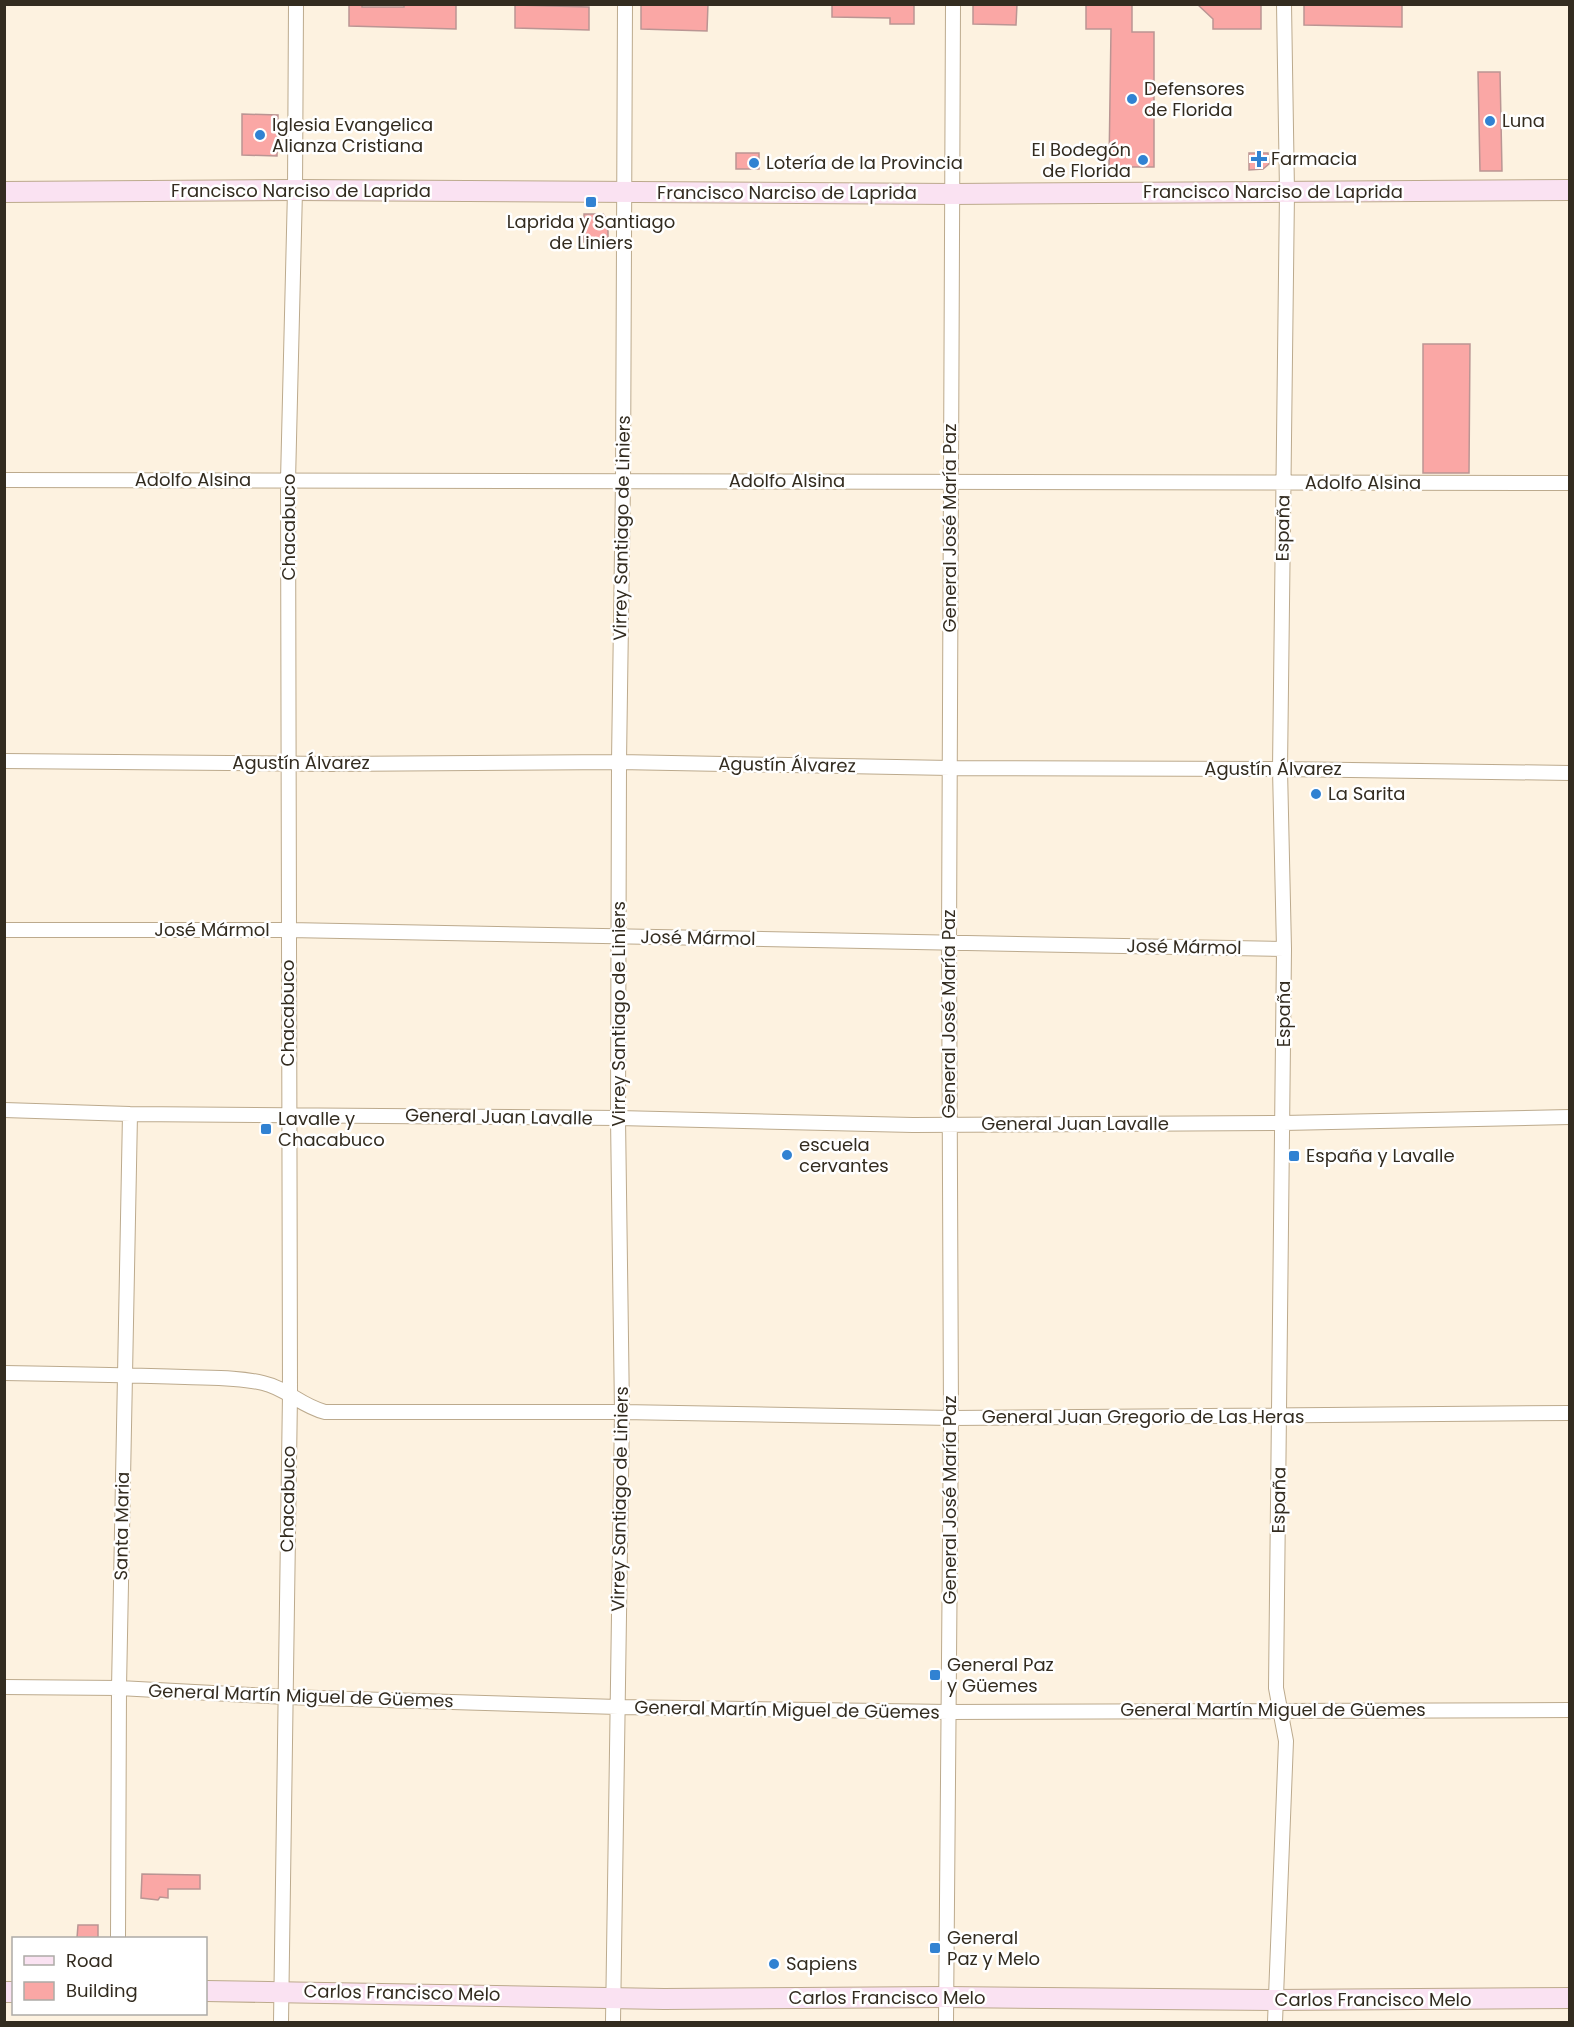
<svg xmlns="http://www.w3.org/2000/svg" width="1574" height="2027" font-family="Poppins,sans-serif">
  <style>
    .building { fill: #faa7a5; stroke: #ba9593; stroke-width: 1.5 }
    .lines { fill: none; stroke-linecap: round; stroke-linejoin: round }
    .street-casing { stroke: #bcaa8d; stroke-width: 16 }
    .secondary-casing { stroke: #bcaa8d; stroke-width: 22 }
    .street { stroke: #fff; stroke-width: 14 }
    .secondary { stroke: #fae2f2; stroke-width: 20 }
    .poi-dot { fill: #3182d2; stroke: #fff; stroke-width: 2 }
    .labels { text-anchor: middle; stroke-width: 5; stroke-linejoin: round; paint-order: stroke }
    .poi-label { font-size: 18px; fill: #332c20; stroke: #fff; text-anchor: start }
    .street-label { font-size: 18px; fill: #332c20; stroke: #fff }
  </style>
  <rect width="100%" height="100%" fill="#fdf2e0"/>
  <path class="building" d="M 349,4 L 362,4 L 362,7 L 404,7 L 404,5 L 456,4 L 456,29 L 349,26 Z
    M 641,4 L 708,4 L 707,31 L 641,29 Z
    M 832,4 L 914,4 L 914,24 L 890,24 L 890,18 L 832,17 Z
    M 973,4 L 1017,4 L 1016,25 L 973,24 Z
    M 1086,4 L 1132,4 L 1132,32 L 1154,32 L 1154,167 L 1109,167 L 1111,29 L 1086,29 Z
    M 1197,4 L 1261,4 L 1261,29 L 1213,29 L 1213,19 Z
    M 1304,4 L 1402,5 L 1402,27 L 1304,25 Z
    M 515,5 L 589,7 L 589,30 L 515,28 Z
    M 1478,72 L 1500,72 L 1502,171 L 1480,171 Z
    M 242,114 L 278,115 L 277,156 L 242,155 Z
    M 736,153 L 759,153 L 759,169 L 736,169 Z
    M 1249,153 L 1268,153 L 1269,164 L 1263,169 L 1249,170 Z
    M 584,214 L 603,214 L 608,221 L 608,242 L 584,242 Z
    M 1423,344 L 1470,344 L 1469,473 L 1423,473 Z
    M 142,1874 L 200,1875 L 200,1889 L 168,1889 L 168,1898 L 160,1897 L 158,1900 L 141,1898 Z
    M 78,1925 L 98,1925 L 98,1938 L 77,1938 Z"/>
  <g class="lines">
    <g class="street-casing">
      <path id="street" d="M 4,480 L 1570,483
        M 4,761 L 329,764 L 619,762 L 950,768 L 1280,769 L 1570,773
        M 4,930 L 289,930 L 1284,949
        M 4,1110 L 130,1114 L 618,1118 L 913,1125 L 1283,1123 L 1570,1117
        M 4,1373 C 65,1374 125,1375 185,1377 C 210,1378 238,1377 263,1383 C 286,1388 301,1406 325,1412 L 622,1412 L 951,1418 L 1570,1413
        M 4,1687 L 119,1688 L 286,1697 L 618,1707 L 948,1712 L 1570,1710
        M 118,1938 L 119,1688 L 130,1114
        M 281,2022 L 290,1394 L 288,481 L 295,190 L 296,4
        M 613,2022 L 622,1412 L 618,1118 L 619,762 L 623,481 L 625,4
        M 946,2022 L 951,1418 L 949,943 L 953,4
        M 1275,2022 L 1286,1741 L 1276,1688 L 1284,949 L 1280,769 L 1287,192 L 1284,4"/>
    </g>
    <g class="secondary-casing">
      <path id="secondary" d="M 4,192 L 295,190 L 952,194 L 1570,190
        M 206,1991 L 664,1999 L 946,1997 L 1275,2000 L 1570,1998
        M 4,1992 L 14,1992"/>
    </g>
    <use href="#street" class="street"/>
    <use href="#secondary" class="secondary"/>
  </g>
  <g class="poi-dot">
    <circle cx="1132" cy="99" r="6"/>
    <circle cx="1490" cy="121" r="6"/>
    <circle cx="260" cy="135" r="6"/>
    <path d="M1256 150h6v6h6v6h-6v6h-6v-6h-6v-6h6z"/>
    <circle cx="1143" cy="160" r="6"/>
    <circle cx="754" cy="163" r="6"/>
    <rect x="585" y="196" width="12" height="12" rx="3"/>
    <circle cx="1316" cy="794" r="6"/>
    <rect x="260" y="1123" width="12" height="12" rx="3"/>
    <circle cx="787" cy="1155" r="6"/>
    <rect x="1288" y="1150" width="12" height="12" rx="3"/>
    <rect x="929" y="1669" width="12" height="12" rx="3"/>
    <rect x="929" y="1942" width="12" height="12" rx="3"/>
    <circle cx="774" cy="1964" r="6"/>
  </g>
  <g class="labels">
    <g class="poi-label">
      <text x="1144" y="95">Defensores<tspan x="1144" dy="21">de Florida</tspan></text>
      <text x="1502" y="127">Luna</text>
      <text x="272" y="131">Iglesia Evangelica<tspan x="272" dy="21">Alianza Cristiana</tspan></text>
      <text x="1131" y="156" text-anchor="end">El Bodegón<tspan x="1131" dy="21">de Florida</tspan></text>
      <text x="1271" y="165">Farmacia</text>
      <text x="766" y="169">Lotería de la Provincia</text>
      <text x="591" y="228" text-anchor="middle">Laprida y Santiago<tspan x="591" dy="21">de Liniers</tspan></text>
      <text x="1328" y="800">La Sarita</text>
      <text x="278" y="1125">Lavalle y<tspan x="278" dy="21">Chacabuco</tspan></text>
      <text x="799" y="1151">escuela<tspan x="799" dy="21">cervantes</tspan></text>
      <text x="1306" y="1162">España y Lavalle</text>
      <text x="947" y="1671">General Paz<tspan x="947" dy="21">y Güemes</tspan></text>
      <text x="947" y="1944">General<tspan x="947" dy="21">Paz y Melo</tspan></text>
      <text x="786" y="1970">Sapiens</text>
    </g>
    <g class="street-label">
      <text x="301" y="197">Francisco Narciso de Laprida</text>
      <text x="1273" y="198">Francisco Narciso de Laprida</text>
      <text x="787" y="199">Francisco Narciso de Laprida</text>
      <text x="193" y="486">Adolfo Alsina</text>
      <text x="787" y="487">Adolfo Alsina</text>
      <text x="1363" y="489">Adolfo Alsina</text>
      <text transform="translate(289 527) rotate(-90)" y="6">Chacabuco</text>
      <text transform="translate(622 528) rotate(-89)" y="6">Virrey Santiago de Liniers</text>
      <text transform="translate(950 528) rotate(-90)" y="6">General José María Paz</text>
      <text transform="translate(1283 528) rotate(-89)" y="6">España</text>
      <text x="301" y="769">Agustín Álvarez</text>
      <text transform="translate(787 765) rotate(1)" y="6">Agustín Álvarez</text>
      <text x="1273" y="775">Agustín Álvarez</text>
      <text x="212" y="936">José Mármol</text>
      <text transform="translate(698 938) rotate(1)" y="6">José Mármol</text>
      <text transform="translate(1184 947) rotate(1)" y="6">José Mármol</text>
      <text transform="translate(288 1013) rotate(-90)" y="6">Chacabuco</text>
      <text transform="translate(619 1014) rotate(-90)" y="6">Virrey Santiago de Liniers</text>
      <text transform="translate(949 1014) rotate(-90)" y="6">General José María Paz</text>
      <text transform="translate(1284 1014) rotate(-90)" y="6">España</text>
      <text transform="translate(499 1117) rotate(1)" y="6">General Juan Lavalle</text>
      <text x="1075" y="1130">General Juan Lavalle</text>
      <text x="1143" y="1423">General Juan Gregorio de Las Heras</text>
      <text transform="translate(288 1499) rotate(-89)" y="6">Chacabuco</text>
      <text transform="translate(620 1499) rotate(-89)" y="6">Virrey Santiago de Liniers</text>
      <text transform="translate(950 1500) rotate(-90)" y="6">General José María Paz</text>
      <text transform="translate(1279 1500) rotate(-89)" y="6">España</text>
      <text transform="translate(122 1526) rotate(-89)" y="6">Santa Maria</text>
      <text transform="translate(301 1696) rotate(2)" y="6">General Martín Miguel de Güemes</text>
      <text transform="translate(787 1710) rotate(1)" y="6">General Martín Miguel de Güemes</text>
      <text x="1273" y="1716">General Martín Miguel de Güemes</text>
      <text transform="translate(402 1993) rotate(1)" y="6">Carlos Francisco Melo</text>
      <text x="887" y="2004">Carlos Francisco Melo</text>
      <text x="1373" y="2006">Carlos Francisco Melo</text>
    </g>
  </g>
  <rect width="1574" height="2027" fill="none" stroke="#332c20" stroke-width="12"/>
  <rect x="12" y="1937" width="195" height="78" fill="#ffffff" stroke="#adaba6" stroke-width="1.5"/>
  <rect x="24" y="1956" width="30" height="9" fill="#fae2f2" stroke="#adaba6" stroke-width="1.5"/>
  <text x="66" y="1967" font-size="18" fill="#332c20">Road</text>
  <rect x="24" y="1982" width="30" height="18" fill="#faa7a5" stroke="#adaba6" stroke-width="1.5"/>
  <text x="66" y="1997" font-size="18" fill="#332c20">Building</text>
</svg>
